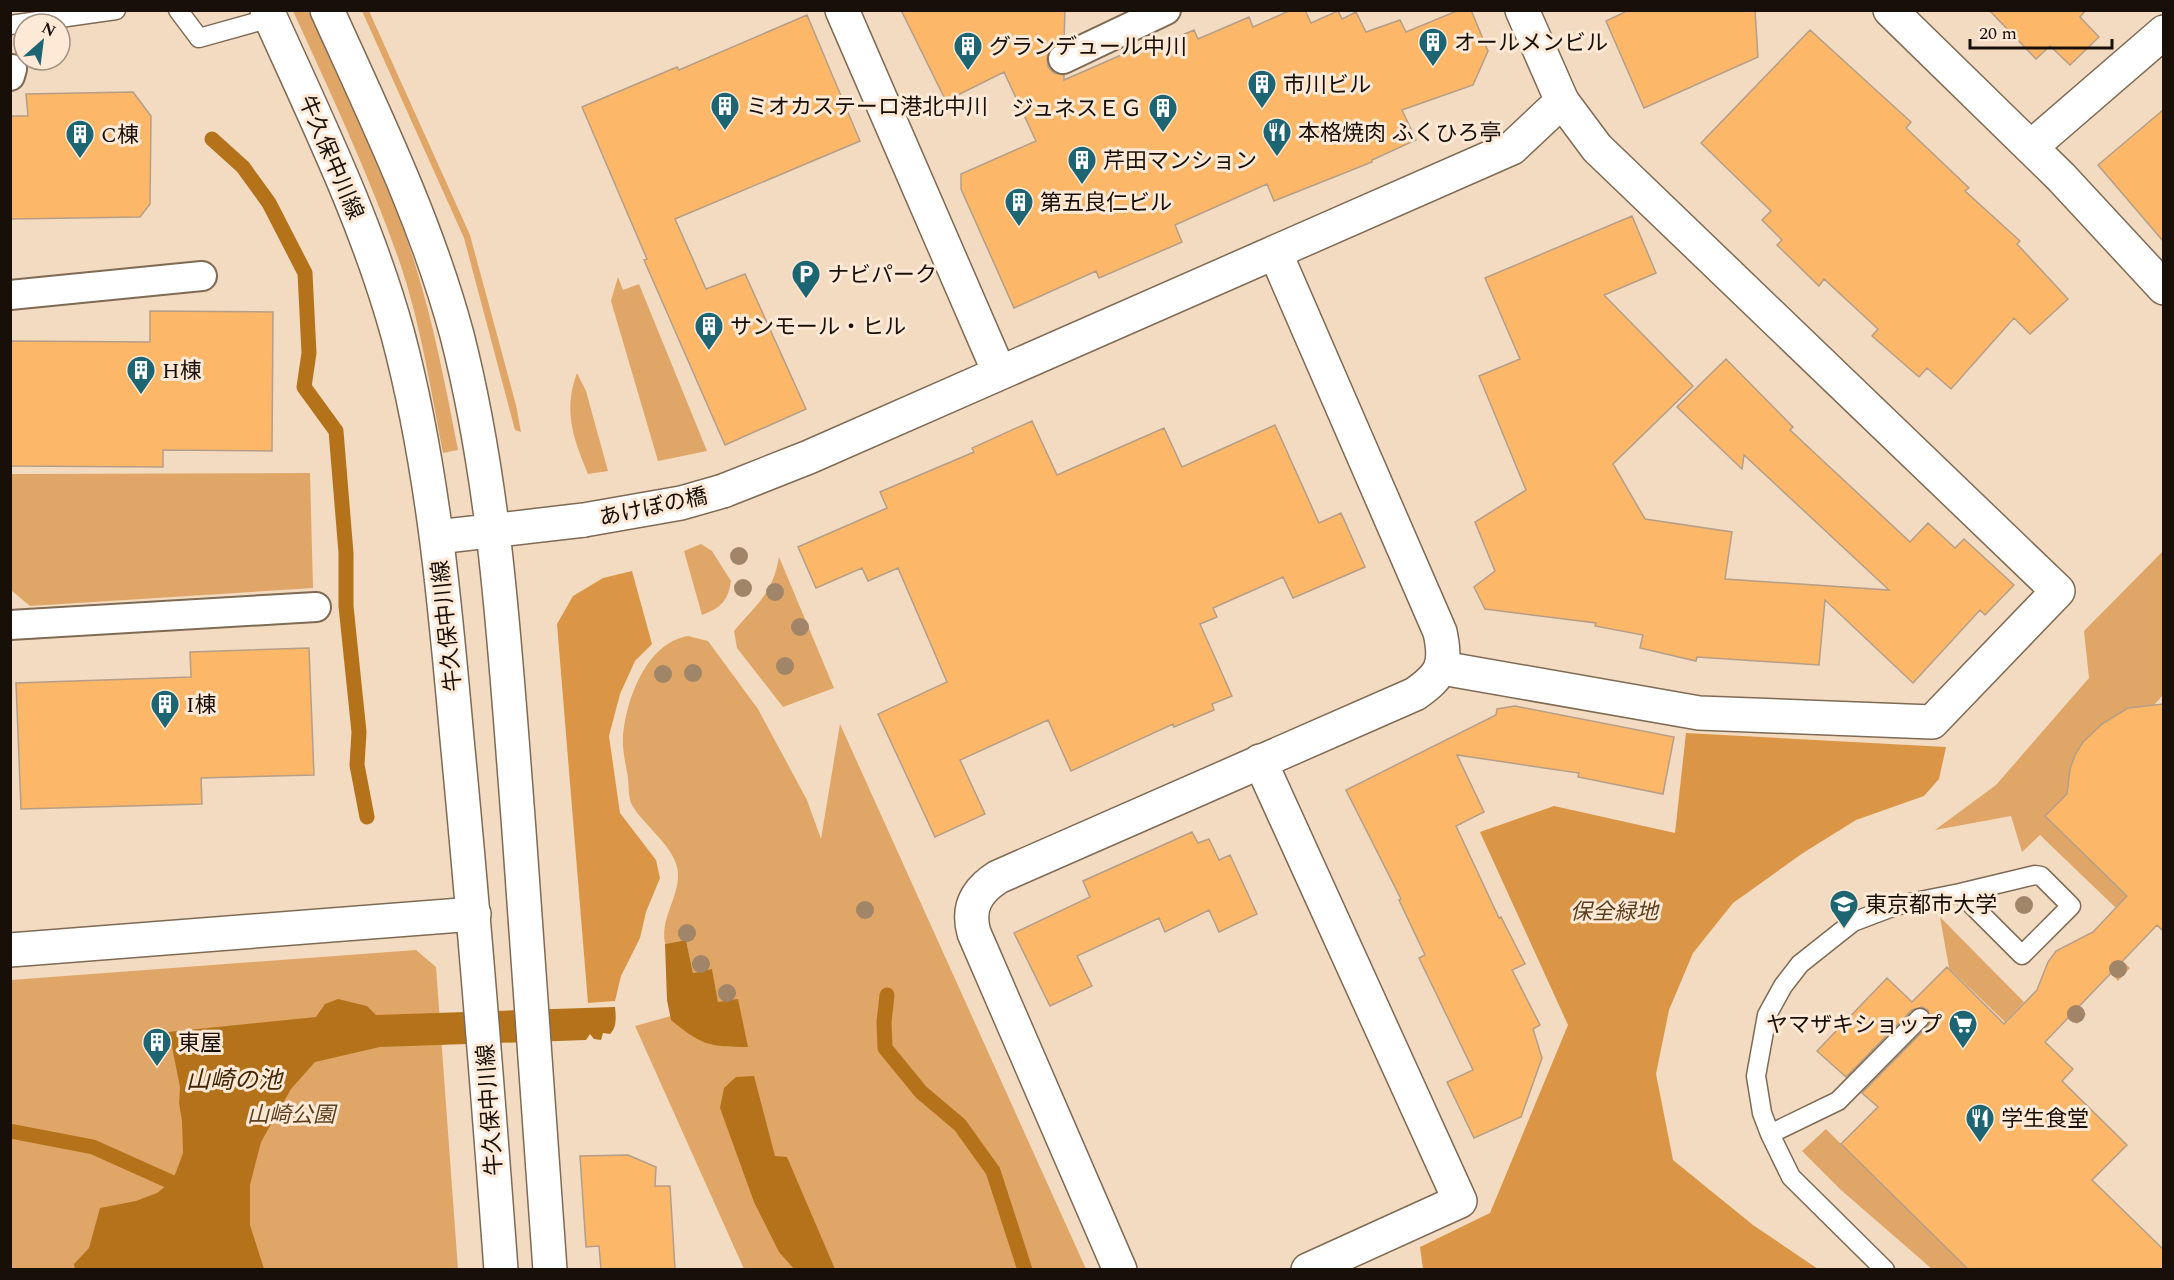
<svg xmlns="http://www.w3.org/2000/svg" width="2174" height="1280" font-family="Spectral,'Noto Sans JP',serif">
  <style>
    .green { fill: #e0a667 }
    .forest { fill: #da9646 }
    .water { fill: #b4731b }
    .lines { fill: none; stroke-linecap: round; stroke-linejoin: round }
    .stream { stroke: #b4731b; stroke-width: 15 }
    .building { fill: #fdb768; stroke: #b59e87; stroke-width: 1.5 }
    .service-casing { stroke: #7f6a54; stroke-width: 21 }
    .pedestrian-casing { stroke: #7f6a54; stroke-width: 32 }
    .minor-casing { stroke: #7f6a54; stroke-width: 36 }
    .tertiary-casing { stroke: #7f6a54; stroke-width: 36 }
    .service { stroke: #fff; stroke-width: 18 }
    .pedestrian { stroke: #fff; stroke-width: 28 }
    .minor { stroke: #fff; stroke-width: 33 }
    .tertiary { stroke: #fff; stroke-width: 33 }
    .tertiary-bridge-casing { stroke: #7f6a54; stroke-width: 36; stroke-linecap: butt }
    .tertiary-bridge { stroke: #fff; stroke-width: 33 }
    .tree { fill: #a08568 }
    .labels { text-anchor: middle; stroke-width: 6; stroke-linejoin: round; paint-order: stroke }
    .poi-label { font-size: 22px; fill: #181008; stroke: #fde9d5; text-anchor: start }
    .street-label { font-size: 22px; fill: #181008; stroke: #fde9d5 }
    .park-label { font-size: 22px; font-style: italic; fill: #5c3f1e; stroke: #fde9d5 }
    .water-label { font-size: 24px; font-style: italic; fill: #432704; stroke: #fde9d5 }
  </style>
  <rect width="100%" height="100%" fill="#f3dbc2"/>
  <path class="green" d="M 293,11 L 310,11 C 347,93 388,177 415,264 C 434,325 446,388 458,450 L 443,453 C 431,391 421,326 401,266 C 371,179 331,94 293,11 Z
    M 362,11 L 369,11 L 470,235 L 516,405 L 521,432 L 515,430 L 464,238 Z
    M 618,277 L 623,290 L 639,284 L 707,451 L 658,461 L 611,301 Z
    M 577,373 L 586,391 L 608,471 L 588,474 C 573,438 563,411 577,373 Z
    M 310,473 L 313,588 L 30,606 L 11,590 L 11,474 Z
    M 701,544 L 712,551 L 731,581 C 728,602 720,608 702,615 L 684,551 Z
    M 2163,551 L 2163,695 L 2154,705 L 2128,708 L 2083,742 L 2070,769 L 2067,794 L 2045,816 L 2127,896 L 2116,908 L 2040,835 L 2022,852 L 2011,816 L 1935,830 L 1996,785 L 2089,678 L 2084,631 Z
    M 779,557 L 834,688 L 783,707 L 737,648 L 734,631 C 757,604 773,593 779,557 Z
    M 688,636 L 708,641 L 758,709 L 807,800 L 821,839 L 840,724 L 1086,1269 L 744,1269 L 635,1026 L 718,1003 L 712,970 L 693,973 L 686,940 L 665,944 C 660,918 679,898 678,873 C 677,848 643,825 632,805 C 628,798 629,786 628,778 C 626,765 622,750 623,737 C 626,700 646,643 688,636 Z
    M 1940,917 L 2024,1002 L 2005,1022 L 1949,968 Z
    M 2109,948 L 2130,968 L 2118,981 L 2106,968 L 2073,1002 L 2086,1014 L 2077,1024 L 2056,1003 Z
    M 416,950 L 436,967 L 458,1269 L 11,1270 L 11,980 Z
    M 1826,1129 L 1841,1144 L 1968,1269 L 1932,1269 L 1841,1190 L 1802,1151 Z"/>
  <path class="forest" d="M 632,571 L 652,644 L 635,661 L 620,694 L 609,736 L 620,813 L 656,860 L 660,878 L 646,912 L 640,938 L 621,976 L 615,1001 L 588,1003 L 557,624 L 573,596 L 603,578 Z
    M 1686,733 L 1946,747 L 1939,779 L 1924,796 L 1856,820 L 1803,853 L 1733,903 L 1693,953 L 1669,1010 L 1656,1074 L 1673,1160 L 1753,1225 L 1818,1269 L 1423,1269 L 1420,1247 L 1490,1213 L 1568,1025 L 1480,832 L 1554,806 L 1675,833 Z"/>
  <path class="water" d="M 686,940 L 693,973 L 712,969 L 718,1002 L 738,999 L 748,1047 C 709,1047 701,1045 671,1020 L 667,1000 L 665,944 Z
    M 338,999 L 367,1006 L 376,1015 L 615,1007 C 616,1017 617,1027 610,1034 L 603,1033 L 601,1040 L 594,1039 L 590,1034 L 586,1040 L 380,1047 L 315,1062 L 291,1089 L 261,1142 L 250,1185 L 250,1225 L 264,1269 L 75,1270 L 74,1264 L 89,1248 L 100,1208 L 136,1201 L 157,1193 L 171,1182 L 176,1172 L 183,1153 L 182,1121 L 179,1103 L 180,1087 L 171,1042 L 158,1033 L 316,1017 L 325,1004 Z
    M 754,1076 L 775,1156 L 787,1157 L 835,1269 L 794,1269 L 779,1252 L 754,1202 L 720,1108 L 724,1088 L 736,1077 Z"/>
  <g class="lines">
    <path class="stream" d="M 212,139 L 243,167 L 269,203 L 305,273 L 309,353 L 304,387 L 336,431 L 346,553 L 346,606 L 359,732 L 357,765 L 367,817
      M 887,995 L 884,1022 L 885,1048 L 921,1092 L 960,1125 L 993,1171 L 1025,1270
      M 10,1131 L 93,1147 L 171,1182"/>
  </g>
  <path class="building" d="M 901,10 L 1065,10 L 1064,40 L 1050,49 L 1047,58 L 1048,67 L 1054,73 L 1064,75 L 1064,80 L 1144,45 L 1146,50 L 1194,30 L 1198,39 L 1249,17 L 1253,27 L 1291,10 L 1305,10 L 1311,23 L 1338,11 L 1342,19 L 1356,12 L 1366,32 L 1400,20 L 1406,32 L 1459,10 L 1471,10 L 1488,51 L 1473,85 L 1402,110 L 1416,140 L 1372,160 L 1372,162 L 1274,201 L 1267,184 L 1175,225 L 1182,242 L 1099,278 L 1096,271 L 1014,308 L 961,189 L 961,174 L 1036,141 L 1004,72 L 946,101 Z
    M 1629,10 L 1755,10 L 1758,57 L 1644,108 L 1606,21 Z
    M 1989,10 L 2086,10 L 2080,17 L 2099,37 L 2070,65 L 2050,46 L 2036,59 Z
    M 807,15 L 860,141 L 675,219 L 706,289 L 745,274 L 806,409 L 725,445 L 644,260 L 647,259 L 582,107 L 677,67 L 679,70 Z
    M 1810,30 L 1911,122 L 1906,128 L 1969,188 L 1965,191 L 2020,241 L 2017,244 L 2068,299 L 2030,334 L 2014,318 L 1951,389 L 1927,368 L 1919,377 L 1872,336 L 1878,329 L 1824,279 L 1819,286 L 1777,245 L 1782,240 L 1762,220 L 1771,211 L 1701,143 Z
    M 133,92 L 151,116 L 150,204 L 140,217 L 10,219 L 10,116 L 28,116 L 26,94 Z
    M 2163,110 L 2163,241 L 2098,165 Z
    M 1632,216 L 1656,273 L 1604,295 L 1693,386 L 1613,464 L 1645,519 L 1732,532 L 1725,579 L 1889,590 L 1744,455 L 1742,469 L 1677,407 L 1726,359 L 1793,427 L 1790,430 L 1910,542 L 1928,523 L 1955,548 L 1964,539 L 2014,585 L 1985,615 L 1980,610 L 1913,683 L 1825,600 L 1819,665 L 1697,657 L 1696,661 L 1640,648 L 1643,635 L 1595,626 L 1596,623 L 1485,609 L 1474,587 L 1495,571 L 1475,522 L 1526,490 L 1479,376 L 1520,359 L 1485,278 Z
    M 150,311 L 273,312 L 272,451 L 163,450 L 163,467 L 10,466 L 10,341 L 150,342 Z
    M 1032,421 L 1057,475 L 1164,428 L 1182,467 L 1275,425 L 1319,523 L 1341,513 L 1365,567 L 1293,598 L 1283,577 L 1213,608 L 1217,617 L 1200,624 L 1232,696 L 1212,704 L 1214,710 L 1174,727 L 1173,724 L 1071,771 L 1048,720 L 960,760 L 985,814 L 935,837 L 878,714 L 947,682 L 898,568 L 868,581 L 862,568 L 816,588 L 798,547 L 887,508 L 880,492 L 974,452 L 972,448 Z
    M 309,648 L 314,775 L 201,778 L 202,804 L 21,809 L 16,683 L 191,677 L 190,652 Z
    M 2163,704 L 2163,931 L 2157,925 L 2045,1042 L 2073,1069 L 2062,1081 L 2127,1145 L 2092,1180 L 2163,1249 L 2163,1269 L 1968,1269 L 1841,1144 L 1878,1107 L 1862,1093 L 1928,1026 L 1931,1020 L 1928,1010 L 1922,1007 L 1912,1010 L 1846,1077 L 1817,1051 L 1887,978 L 1912,1002 L 1947,967 L 2004,1024 L 2037,990 L 2048,962 L 2056,951 L 2093,932 L 2127,896 L 2045,816 L 2067,794 L 2070,769 L 2075,755 L 2083,742 L 2102,724 L 2128,708 Z
    M 1515,706 L 1674,737 L 1663,794 L 1578,777 L 1579,773 L 1457,755 L 1484,812 L 1456,826 L 1499,918 L 1501,917 L 1525,964 L 1512,970 L 1540,1025 L 1533,1029 L 1542,1058 L 1521,1117 L 1474,1138 L 1447,1082 L 1473,1070 L 1419,958 L 1425,955 L 1399,900 L 1401,899 L 1346,790 L 1496,715 L 1497,709 Z
    M 1192,832 L 1198,843 L 1209,839 L 1219,860 L 1230,855 L 1257,914 L 1219,932 L 1209,910 L 1165,932 L 1159,918 L 1077,956 L 1092,986 L 1050,1006 L 1014,933 L 1090,897 L 1083,881 Z
    M 628,1155 L 656,1167 L 655,1186 L 670,1186 L 675,1269 L 601,1269 L 599,1246 L 586,1247 L 580,1156 Z"/>
  <g class="lines">
    <g class="service-casing">
      <path id="service" d="M 178,10 L 199,38 L 271,18
        M 10,25 L 116,10
        M 1770,1134 L 1838,1101 L 1920,1018
        M 1885,1270 L 1791,1177 L 1770,1134 L 1762,1113 L 1756,1076 L 1767,1015 L 1783,986 L 1800,964 L 1853,922 L 1895,906 L 1960,893 L 2035,875 L 2041,876 L 2071,906 L 2022,955 L 1960,893"/>
    </g>
    <g class="pedestrian-casing">
      <path id="pedestrian" d="M 1063,59 L 1166,10
        M 10,76 L 12,69
        M 10,295 L 202,276
        M 10,625 L 316,607"/>
    </g>
    <g class="minor-casing">
      <path id="minor" d="M 842,10 L 999,372
        M 2031,147 L 2164,32
        M 1442,668 L 1699,713 L 1932,722 L 2058,591 L 1597,148 L 1562,101
        M 1260,761 L 1460,1201 L 1308,1270
        M 10,950 L 474,914"/>
    </g>
    <g class="tertiary-casing">
      <path id="tertiary" d="M 267,10 C 315,117 367,222 398,335 C 433,467 445,604 457,739 C 474,916 488,1093 501,1270
        M 327,10 C 375,116 427,223 457,335 C 493,476 503,621 514,765 C 527,933 538,1101 550,1270
        M 1890,10 L 2061,177 L 2164,288
        M 723,491 L 809,457 L 1512,148 L 1562,101 L 1522,10
        M 437,537 L 584,520
        M 1120,1270 L 974,933 C 967,908 976,891 998,877 L 1415,694 C 1442,675 1447,665 1440,632 L 1275,252"/>
    </g>
    <use href="#service" class="service"/>
    <use href="#pedestrian" class="pedestrian"/>
    <use href="#minor" class="minor"/>
    <use href="#tertiary" class="tertiary"/>
    <g class="tertiary-bridge-casing">
      <path id="tertiary-bridge" d="M 584,520 L 681,503 L 723,491"/>
    </g>
    <use href="#tertiary-bridge" class="tertiary-bridge"/>
  </g>
  <g class="tree">
    <circle cx="739" cy="556" r="9"/>
    <circle cx="743" cy="588" r="9"/>
    <circle cx="775" cy="592" r="9"/>
    <circle cx="800" cy="627" r="9"/>
    <circle cx="785" cy="666" r="9"/>
    <circle cx="693" cy="673" r="9"/>
    <circle cx="663" cy="674" r="9"/>
    <circle cx="2024" cy="905" r="9"/>
    <circle cx="865" cy="910" r="9"/>
    <circle cx="687" cy="933" r="9"/>
    <circle cx="701" cy="964" r="9"/>
    <circle cx="2118" cy="969" r="9"/>
    <circle cx="727" cy="993" r="9"/>
    <circle cx="2076" cy="1014" r="9"/>
  </g>
  <defs>
    <g id="building-pin" transform="scale(1.5)"><path d="M0 17L-7.5 6A9.5 9.5 0 1 1 7.5 6Z" fill="#1d6573" stroke="#fde9d5"/><path d="M-4-6H4V6H1V3H-1V6H-4ZM-2.5-4.3h1.7v1.8h-1.7ZM.8-4.3h1.7v1.8H.8ZM-2.5-1h1.7V.8h-1.7ZM.8-1h1.7V.8H.8Z" fill="#fff"/></g>
    <g id="restaurant-pin" transform="scale(1.5)"><path d="M0 17L-7.5 6A9.5 9.5 0 1 1 7.5 6Z" fill="#1d6573" stroke="#fde9d5"/><path d="M-5-6h1v4h1v-4h1v4h1v-4h1v5L-1.5 .5V6h-2V.5L-5-1ZM5-6V6H3V1.5H1.5Q1.5-4 5-6Z" fill="#fff"/></g>
    <g id="parking-pin" transform="scale(1.5)"><path d="M0 17L-7.5 6A9.5 9.5 0 1 1 7.5 6Z" fill="#1d6573" stroke="#fde9d5"/><path d="M-3.5-5.5H1a3.5 3.5 0 0 1 0 7H-1V5.5H-3.5ZM-1-3.4V-.6H.8a1.4 1.4 0 0 0 0-2.8Z" fill="#fff"/></g>
    <g id="university-pin" transform="scale(1.5)"><path d="M0 17L-7.5 6A9.5 9.5 0 1 1 7.5 6Z" fill="#1d6573" stroke="#fde9d5"/><path d="M0-5L7-2L0 1L-7-2ZM-4 1L0 2.5L4 1V4Q0 6-4 4Z" fill="#fff"/></g>
    <g id="supermarket-pin" transform="scale(1.5)"><path d="M0 17L-7.5 6A9.5 9.5 0 1 1 7.5 6Z" fill="#1d6573" stroke="#fde9d5"/><path d="M-6-5.5h2.5l.6 2H6L4.5 2H-2.5L-4.4-4H-6ZM-1.5 3.2a1.3 1.3 0 1 0 .1 0ZM3 3.2a1.3 1.3 0 1 0 .1 0Z" fill="#fff"/></g>
  </defs>
  <g fill-rule="evenodd">
    <use href="#building-pin" x="1433" y="42"/>
    <use href="#building-pin" x="968" y="46"/>
    <use href="#building-pin" x="1262" y="84"/>
    <use href="#building-pin" x="725" y="106"/>
    <use href="#building-pin" x="1163" y="108"/>
    <use href="#restaurant-pin" x="1277" y="132"/>
    <use href="#building-pin" x="80" y="134"/>
    <use href="#building-pin" x="1082" y="160"/>
    <use href="#building-pin" x="1019" y="202"/>
    <use href="#parking-pin" x="806" y="274"/>
    <use href="#building-pin" x="709" y="326"/>
    <use href="#building-pin" x="141" y="370"/>
    <use href="#building-pin" x="165" y="704"/>
    <use href="#university-pin" x="1844" y="904"/>
    <use href="#supermarket-pin" x="1963" y="1024"/>
    <use href="#building-pin" x="157" y="1042"/>
    <use href="#restaurant-pin" x="1980" y="1118"/>
  </g>
  <g class="labels">
    <g class="poi-label">
      <text x="1454" y="50">オールメンビル</text>
      <text x="989" y="54">グランデュール中川</text>
      <text x="1283" y="92">市川ビル</text>
      <text x="746" y="114">ミオカステーロ港北中川</text>
      <text x="1142" y="116" text-anchor="end">ジュネスＥＧ</text>
      <text x="1298" y="140">本格焼肉 ふくひろ亭</text>
      <text x="101" y="142">C棟</text>
      <text x="1103" y="168">芹田マンション</text>
      <text x="1040" y="210">第五良仁ビル</text>
      <text x="827" y="282">ナビパーク</text>
      <text x="730" y="334">サンモール・ヒル</text>
      <text x="162" y="378">H棟</text>
      <text x="186" y="712">I棟</text>
      <text x="1865" y="912">東京都市大学</text>
      <text x="1942" y="1032" text-anchor="end">ヤマザキショップ</text>
      <text x="178" y="1050">東屋</text>
      <text x="2001" y="1126">学生食堂</text>
    </g>
    <g class="street-label">
      <text transform="translate(332 157) rotate(67)" y="8">牛久保中川線</text>
      <text transform="translate(653 506) rotate(-12)" y="8">あけぼの橋</text>
      <text transform="translate(446 626) rotate(-96)" y="8">牛久保中川線</text>
      <text transform="translate(489 1110) rotate(-94)" y="8">牛久保中川線</text>
    </g>
    <g class="park-label">
      <text x="1614" y="919">保全緑地</text>
      <text x="291" y="1122">山崎公園</text>
    </g>
    <g class="water-label">
      <text x="234" y="1088">山崎の池</text>
    </g>
  </g>
  <rect width="2174" height="1280" fill="none" stroke="#181008" stroke-width="24"/>
  <g transform="translate(42 42) rotate(28)"><circle r="28" fill="#fde9d5" stroke="#a19283" stroke-width="1.5"/>
  <path d="M0-4.5L10 22L0 15L-10 22Z" fill="#1d6573"/>
  <text y="-9" font-size="16" font-weight="bold" text-anchor="middle" fill="#181008">N</text>
  </g>
  <path d="M1970 39v9h142v-9" fill="none" stroke="#181008" stroke-width="3"/>
  <text x="1979" y="39" font-size="18" fill="#181008" stroke="#fde9d5" stroke-width="4.5" paint-order="stroke">20 m</text>
</svg>
